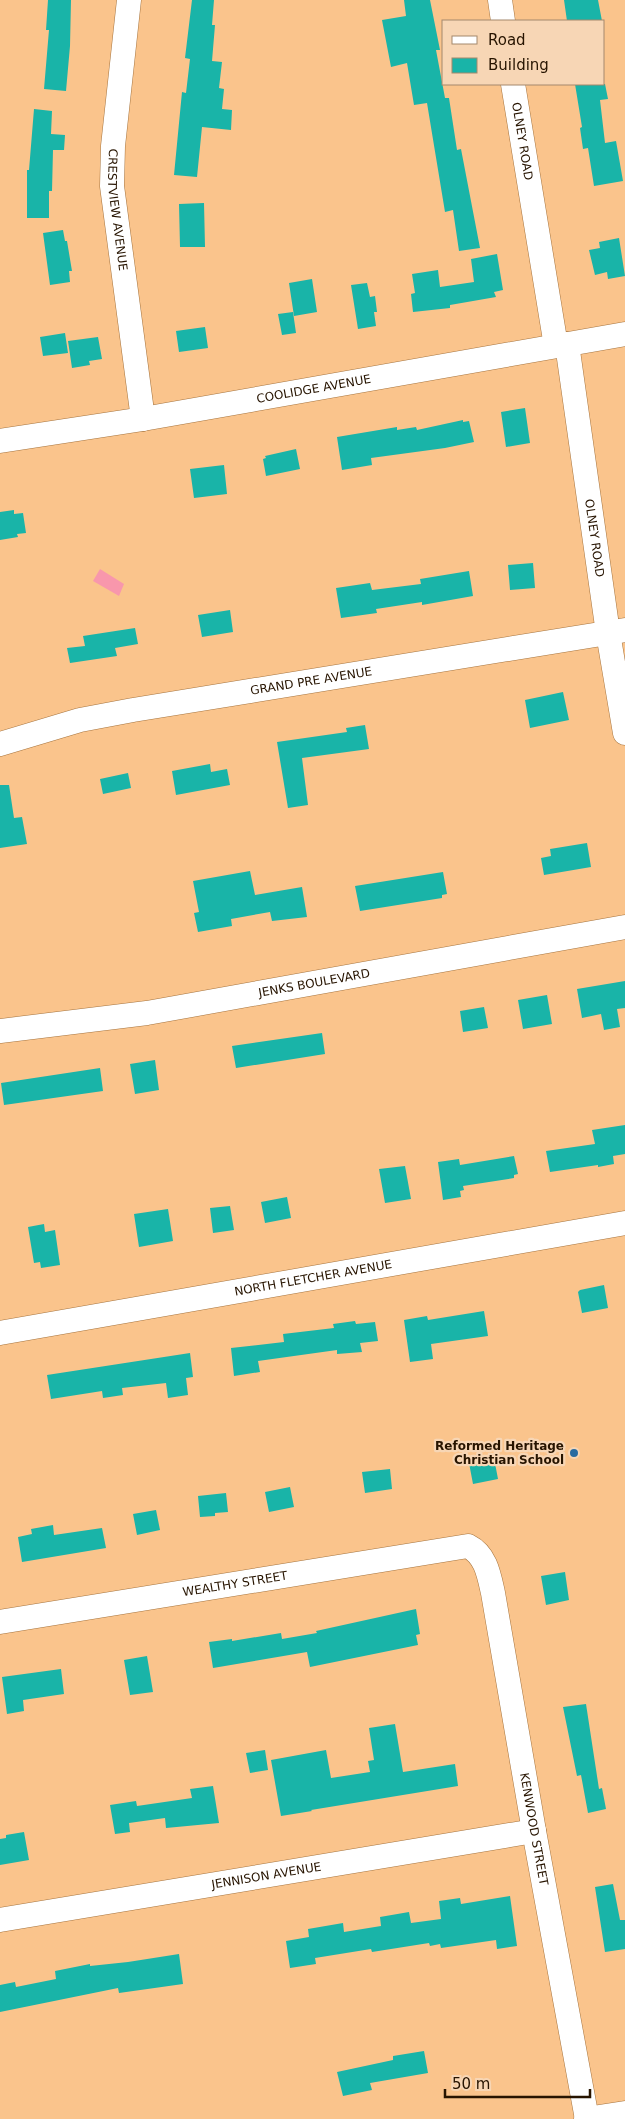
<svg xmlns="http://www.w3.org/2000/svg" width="625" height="2119" font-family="'DejaVu Sans',sans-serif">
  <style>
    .water { fill: #f897ac }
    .building { fill: #19b4a8 }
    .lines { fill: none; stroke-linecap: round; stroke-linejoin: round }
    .minor-casing { stroke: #a6743e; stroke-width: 25 }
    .minor { stroke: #fff; stroke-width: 24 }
    .poi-dot { fill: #286ba0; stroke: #f7d6b5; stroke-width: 2 }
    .labels { text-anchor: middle; stroke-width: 4.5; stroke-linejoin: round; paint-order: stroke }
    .street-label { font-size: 12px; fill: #271400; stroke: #f7d6b5 }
    .poi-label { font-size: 12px; font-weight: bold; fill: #271400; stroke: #f7d6b5; text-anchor: end }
  </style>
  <rect width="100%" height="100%" fill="#fac48c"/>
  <path class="water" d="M 100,569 L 124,584 L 119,596 L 93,581 Z"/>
  <path class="building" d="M 48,0 L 71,0 L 70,46 L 66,91 L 44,89 L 49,30 L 46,30 Z
    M 192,0 L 214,0 L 212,25 L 215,25 L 212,61 L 222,62 L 219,88 L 224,89 L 222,109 L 232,110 L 231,130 L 202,127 L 197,177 L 174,175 L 182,92 L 186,93 L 190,59 L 185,58 Z
    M 404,0 L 430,0 L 440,50 L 436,50 L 445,98 L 449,98 L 457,150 L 461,149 L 480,248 L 459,251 L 453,210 L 445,212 L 427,103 L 414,105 L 407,63 L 391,67 L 382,20 L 406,16 Z
    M 564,0 L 598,0 L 602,21 L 567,21 Z
    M 575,84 L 605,84 L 608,99 L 600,100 L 605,143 L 616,141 L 623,181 L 594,186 L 588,148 L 583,149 L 580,128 L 582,127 Z
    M 34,109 L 52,111 L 51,134 L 65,135 L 64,150 L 53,150 L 52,191 L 49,191 L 49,218 L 27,218 L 27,170 L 29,170 Z
    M 204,203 L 205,247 L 180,247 L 179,204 Z
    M 63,230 L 65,241 L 67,241 L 72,271 L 69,271 L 70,282 L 50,285 L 43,233 Z
    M 619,238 L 625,276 L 608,279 L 607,272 L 595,275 L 589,250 L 600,248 L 599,242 Z
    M 497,254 L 503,290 L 494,292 L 496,297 L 450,305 L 450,308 L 413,312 L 411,294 L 415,293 L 412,274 L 438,270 L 440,287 L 474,282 L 471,259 Z
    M 312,279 L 317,312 L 294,316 L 289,283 Z
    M 367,283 L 370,297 L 375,296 L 377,312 L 374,312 L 376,326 L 358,329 L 351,285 Z
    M 293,312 L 296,333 L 282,335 L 278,314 Z
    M 205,327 L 208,348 L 179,352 L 176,331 Z
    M 65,333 L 68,353 L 43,356 L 40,337 Z
    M 98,337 L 102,359 L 89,361 L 90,365 L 72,368 L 68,341 Z
    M 525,408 L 530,443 L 506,447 L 501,412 Z
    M 463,420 L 463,422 L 469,421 L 474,442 L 445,448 L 371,458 L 372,465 L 342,470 L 337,437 L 397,427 L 397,430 L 416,427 L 417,430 Z
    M 296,449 L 300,469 L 266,476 L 263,459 L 266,458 L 265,456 Z
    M 224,465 L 227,494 L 194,498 L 190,469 Z
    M 14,510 L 14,514 L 23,513 L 26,533 L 17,534 L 18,537 L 0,540 L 0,512 Z
    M 533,563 L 535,588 L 510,590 L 508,565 Z
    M 469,571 L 473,596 L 422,605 L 422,602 L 376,609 L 377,613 L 341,618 L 336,588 L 370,583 L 372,590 L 421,584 L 420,579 Z
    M 230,610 L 233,632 L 202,637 L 198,615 Z
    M 135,628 L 138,644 L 115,648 L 117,656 L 70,663 L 67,648 L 85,646 L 83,636 Z
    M 563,692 L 569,720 L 530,728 L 525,700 Z
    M 365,725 L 369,749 L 302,758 L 308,805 L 288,808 L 277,742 L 347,732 L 346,728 Z
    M 210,764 L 211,772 L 227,769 L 230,785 L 176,795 L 172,771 Z
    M 128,773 L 131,788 L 103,794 L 100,779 Z
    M 0,785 L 9,785 L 14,818 L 22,817 L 27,844 L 0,848 Z
    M 587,843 L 591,867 L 544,875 L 541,858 L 551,856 L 550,849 Z
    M 250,871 L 255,895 L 302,887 L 307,917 L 272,921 L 270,912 L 231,919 L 232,926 L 198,932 L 194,913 L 199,912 L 193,881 Z
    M 443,872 L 447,894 L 442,895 L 442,898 L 360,911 L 355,886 Z
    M 625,981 L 625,1008 L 617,1009 L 620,1027 L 604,1030 L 601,1014 L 582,1018 L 577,989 Z
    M 547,995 L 552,1024 L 523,1029 L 518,1000 Z
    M 484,1007 L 488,1028 L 463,1032 L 460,1011 Z
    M 322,1033 L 325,1054 L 236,1068 L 232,1046 Z
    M 155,1060 L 159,1090 L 135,1094 L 130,1064 Z
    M 100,1068 L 103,1091 L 4,1105 L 1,1083 Z
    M 625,1125 L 625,1154 L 613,1156 L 614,1164 L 598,1167 L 598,1165 L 550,1172 L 546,1151 L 595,1144 L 592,1130 Z
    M 514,1156 L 518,1174 L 514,1175 L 514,1178 L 463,1186 L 464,1190 L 460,1191 L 461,1197 L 443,1200 L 438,1162 L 459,1159 L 460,1165 Z
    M 405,1166 L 411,1199 L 385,1203 L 379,1169 Z
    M 287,1197 L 291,1218 L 265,1223 L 261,1202 Z
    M 230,1206 L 234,1230 L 213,1233 L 210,1208 Z
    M 168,1209 L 173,1241 L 139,1247 L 134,1214 Z
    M 44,1224 L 45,1232 L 55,1230 L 60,1265 L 41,1268 L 40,1262 L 34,1263 L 28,1227 Z
    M 604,1285 L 608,1308 L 582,1313 L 578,1292 L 580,1290 Z
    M 484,1311 L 488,1336 L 431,1344 L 433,1359 L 410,1362 L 404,1320 L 427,1316 L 428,1320 Z
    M 355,1321 L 356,1324 L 375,1322 L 378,1341 L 360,1343 L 362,1352 L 337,1354 L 337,1350 L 258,1361 L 260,1372 L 234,1376 L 231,1348 L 284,1342 L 283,1334 L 334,1328 L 333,1324 Z
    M 190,1353 L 193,1377 L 186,1378 L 188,1395 L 168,1398 L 166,1383 L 122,1388 L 123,1395 L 103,1398 L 102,1391 L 51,1399 L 47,1375 Z
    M 494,1458 L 498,1479 L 473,1484 L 469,1463 Z
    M 390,1469 L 392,1489 L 365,1493 L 362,1472 Z
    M 290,1487 L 294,1507 L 269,1512 L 265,1492 Z
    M 226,1493 L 228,1512 L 215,1513 L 215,1516 L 200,1517 L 198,1496 Z
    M 156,1510 L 160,1530 L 137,1535 L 133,1514 Z
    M 53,1525 L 54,1535 L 102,1528 L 106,1548 L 22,1562 L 18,1537 L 32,1534 L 31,1529 Z
    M 565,1572 L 569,1600 L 546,1605 L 541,1576 Z
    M 416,1609 L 420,1634 L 416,1635 L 418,1645 L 310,1667 L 307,1652 L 213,1668 L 209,1642 L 232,1639 L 232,1641 L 281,1633 L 282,1639 L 317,1633 L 316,1631 Z
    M 147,1656 L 153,1692 L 130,1695 L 124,1660 Z
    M 61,1669 L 64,1694 L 23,1700 L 24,1711 L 7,1714 L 2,1677 Z
    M 586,1704 L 599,1789 L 602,1788 L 606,1809 L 588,1813 L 581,1775 L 577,1776 L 563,1707 Z
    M 395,1724 L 403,1772 L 455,1764 L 458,1786 L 311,1810 L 312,1811 L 281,1816 L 271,1760 L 326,1750 L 331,1778 L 370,1772 L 368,1761 L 374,1760 L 369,1728 Z
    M 265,1750 L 268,1770 L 250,1773 L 246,1753 Z
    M 213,1786 L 219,1823 L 166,1828 L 165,1818 L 129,1823 L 130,1832 L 115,1834 L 110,1805 L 136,1801 L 137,1806 L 192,1798 L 190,1789 Z
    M 24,1832 L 29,1860 L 0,1865 L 0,1839 L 6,1838 L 6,1835 Z
    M 613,1884 L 620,1920 L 625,1920 L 625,1949 L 605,1952 L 595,1887 Z
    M 510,1896 L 517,1946 L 497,1949 L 496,1940 L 441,1948 L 440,1944 L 430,1946 L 429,1943 L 372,1952 L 371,1949 L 315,1958 L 316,1964 L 290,1968 L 286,1941 L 309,1937 L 308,1929 L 343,1923 L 344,1932 L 381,1926 L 380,1917 L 409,1912 L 411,1923 L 441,1919 L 439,1901 L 460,1898 L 461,1904 Z
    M 179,1954 L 183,1984 L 119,1993 L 118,1988 L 0,2012 L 0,1985 L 15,1982 L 16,1987 L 56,1979 L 55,1971 L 90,1964 L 90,1966 L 128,1962 Z
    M 424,2051 L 428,2073 L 370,2083 L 372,2090 L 343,2096 L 337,2072 L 393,2060 L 393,2056 Z"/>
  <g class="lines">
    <g class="minor-casing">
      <g id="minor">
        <path id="s1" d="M 129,0 L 113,146 L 112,186 L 143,419"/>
        <path d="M 500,0 L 503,21"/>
        <path id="s2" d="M 513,84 L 556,346"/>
        <path id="s3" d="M 567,344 L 608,633 L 625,733"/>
        <path id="s4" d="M 0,441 L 143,419 L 625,334"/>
        <path id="s5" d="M 0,744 L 80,720 L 133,710 L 625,630"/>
        <path id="s6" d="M 0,1031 L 147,1013 L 625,927"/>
        <path id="s7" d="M 0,1333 L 625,1223"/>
        <path id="s8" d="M 0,1622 L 468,1546 C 486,1555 489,1575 493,1593 L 534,1831 L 587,2119"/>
        <path id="s9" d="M 0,1920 L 534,1831"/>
        <path d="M 586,2119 L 625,2113"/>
      </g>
    </g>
    <use href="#minor" class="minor"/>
  </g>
  <circle class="poi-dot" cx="574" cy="1453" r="5"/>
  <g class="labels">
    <g class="street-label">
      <text dy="4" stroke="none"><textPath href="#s2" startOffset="58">OLNEY ROAD</textPath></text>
      <text dy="4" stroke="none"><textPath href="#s1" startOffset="211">CRESTVIEW AVENUE</textPath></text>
      <text dy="4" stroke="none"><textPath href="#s4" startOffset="318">COOLIDGE AVENUE</textPath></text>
      <text dy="4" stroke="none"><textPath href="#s3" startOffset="196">OLNEY ROAD</textPath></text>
      <text dy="4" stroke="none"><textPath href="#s5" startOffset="318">GRAND PRE AVENUE</textPath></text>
      <text dy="4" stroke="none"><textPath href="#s6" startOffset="318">JENKS BOULEVARD</textPath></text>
      <text dy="4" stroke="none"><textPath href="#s7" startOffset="318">NORTH FLETCHER AVENUE</textPath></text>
      <text dy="4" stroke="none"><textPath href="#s8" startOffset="238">WEALTHY STREET</textPath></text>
      <text dy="4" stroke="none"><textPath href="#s8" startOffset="769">KENWOOD STREET</textPath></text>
      <text dy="4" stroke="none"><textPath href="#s9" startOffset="270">JENNISON AVENUE</textPath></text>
    </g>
    <g class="poi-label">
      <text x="564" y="1450">Reformed Heritage<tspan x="564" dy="14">Christian School</tspan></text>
    </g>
  </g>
  <rect x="442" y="20" width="162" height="65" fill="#f7d6b5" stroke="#a4886d"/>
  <rect x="452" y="36" width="25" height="8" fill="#ffffff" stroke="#a4886d"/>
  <text x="488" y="45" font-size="15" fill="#271400">Road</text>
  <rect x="452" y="58" width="25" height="15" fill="#19b4a8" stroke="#a4886d"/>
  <text x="488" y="70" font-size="15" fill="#271400">Building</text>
  <path d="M445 2089v8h145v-8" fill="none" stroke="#271400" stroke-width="2.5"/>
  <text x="452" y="2089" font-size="15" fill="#271400" stroke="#f7d6b5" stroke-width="4" paint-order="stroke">50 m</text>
</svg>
